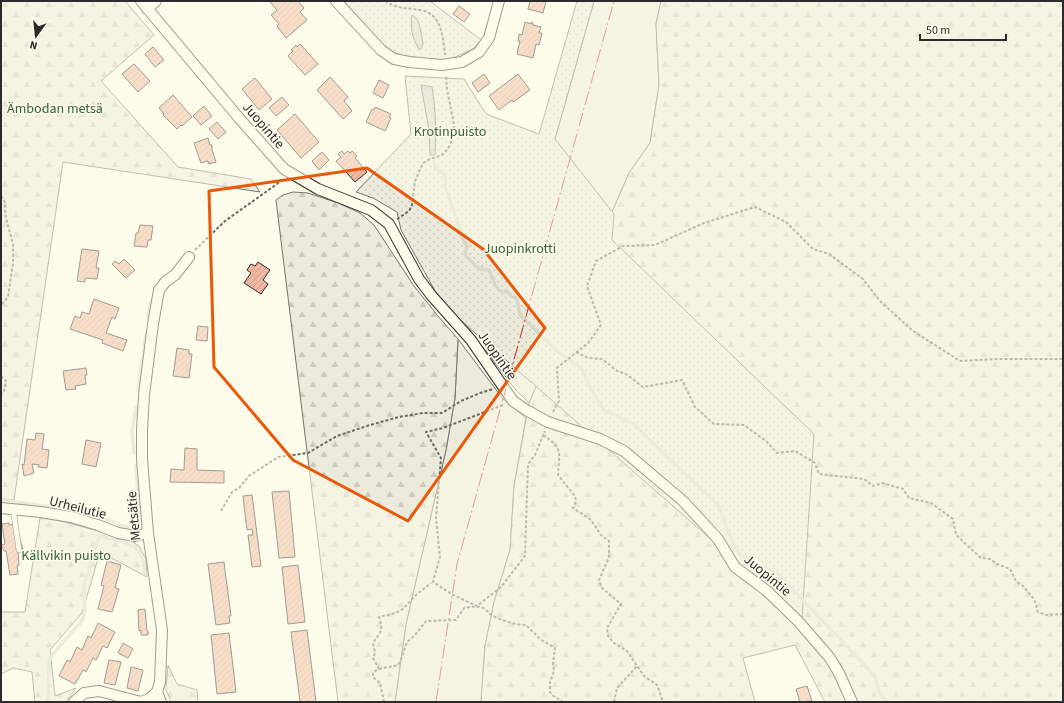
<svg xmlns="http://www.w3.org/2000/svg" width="1064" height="703" font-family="'Source Sans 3',sans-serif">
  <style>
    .grass { fill: #ecebdb; stroke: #74746e }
    .forest { fill: url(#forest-firs); stroke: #74746e }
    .park { fill: url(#park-dots); stroke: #74746e }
    .water { fill: url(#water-ripples); stroke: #74746e }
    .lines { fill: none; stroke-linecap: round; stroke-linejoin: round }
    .stream { stroke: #d8d7c9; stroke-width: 3.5 }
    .building { fill: url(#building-hatch); stroke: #2b2b2b }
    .lane-casing { stroke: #2b2b2b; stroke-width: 6 }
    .street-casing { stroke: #2b2b2b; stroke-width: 12 }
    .path { stroke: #6a6964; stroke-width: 2; stroke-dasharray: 3 2; stroke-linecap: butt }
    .lane { stroke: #fdfbea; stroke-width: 5 }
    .street { stroke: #fdfbea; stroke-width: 10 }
    .power { stroke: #c62828; stroke-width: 1; stroke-dasharray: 14 3 2 3; stroke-linecap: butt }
    .marked { fill: none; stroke: #e8590c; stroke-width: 3; stroke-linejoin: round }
    .labels { text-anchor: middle; stroke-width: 3; stroke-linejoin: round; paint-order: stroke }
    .park-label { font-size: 14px; fill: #34623c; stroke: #fdfbea }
    .street-label { font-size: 14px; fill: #2b2b2b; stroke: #fdfbea }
  </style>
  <defs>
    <pattern id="forest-firs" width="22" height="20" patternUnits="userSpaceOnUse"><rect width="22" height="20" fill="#ecebdb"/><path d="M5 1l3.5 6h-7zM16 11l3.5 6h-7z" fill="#cbcabc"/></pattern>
    <pattern id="park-dots" width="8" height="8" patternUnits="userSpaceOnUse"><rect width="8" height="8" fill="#ecebdb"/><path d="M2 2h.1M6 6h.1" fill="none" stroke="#cbcabc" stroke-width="1.8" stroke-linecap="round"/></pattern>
    <pattern id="water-ripples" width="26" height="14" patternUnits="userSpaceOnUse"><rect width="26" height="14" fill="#d8d7c9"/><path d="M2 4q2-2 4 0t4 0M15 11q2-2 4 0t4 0" fill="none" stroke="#bab9ad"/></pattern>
    <pattern id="building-hatch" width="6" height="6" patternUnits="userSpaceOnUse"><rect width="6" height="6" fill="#f2b8a0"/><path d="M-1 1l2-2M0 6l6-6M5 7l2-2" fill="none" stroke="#d09e8a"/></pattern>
  </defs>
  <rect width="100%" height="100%" fill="#fdfbea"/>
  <path class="grass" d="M 594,1 L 661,1 L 656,24 L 659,85 L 650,143 L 629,173 L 529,403 L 515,389 L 486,351 L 503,261 L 555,139 Z
    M 458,339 L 503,399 L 526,418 L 514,486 L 510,550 L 494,602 L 485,646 L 481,702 L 395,702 L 406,624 L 446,450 L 455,398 Z"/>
  <path class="forest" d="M 1,1 L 125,1 L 154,35 L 101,81 L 178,167 L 251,179 L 260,192 L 63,162 L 14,500 L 1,499 Z
    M 661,1 L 1063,1 L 1063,702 L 825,702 L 795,645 L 743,658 L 755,702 L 481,702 L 485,646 L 494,602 L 510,550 L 514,486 L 529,403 L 629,173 L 650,143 L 659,85 L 656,24 Z
    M 293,192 L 308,193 L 338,203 L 360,213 L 374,225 L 414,286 L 438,316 L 458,339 L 455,398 L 446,450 L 406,624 L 395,702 L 338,702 L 276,200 L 283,195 Z
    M 40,518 L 61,521 L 128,539 L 139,546 L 146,559 L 147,577 L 100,552 L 82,613 L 50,650 L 55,696 L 76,688 L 66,702 L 35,702 L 32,672 L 13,668 L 1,674 L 1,612 L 25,612 Z
    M 168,665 L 177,684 L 197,690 L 198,702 L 171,702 L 166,689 Z"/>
  <path class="park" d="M 343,1 L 430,1 L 481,40 L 473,49 L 453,58 L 442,61 L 404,56 L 393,52 L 384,45 Z
    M 577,1 L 594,1 L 555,139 L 614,214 L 612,240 L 814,434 L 802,619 L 443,305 L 401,230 L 397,212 L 373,198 L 356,192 L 411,134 L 405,76 L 464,79 L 486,114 L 539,134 Z"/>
  <path class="water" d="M 412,15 C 421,19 421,35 423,44 L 421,49 L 419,49 C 412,38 410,27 412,15 Z
    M 421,85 L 432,87 C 436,110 436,132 435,155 L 430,155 L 429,130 Z"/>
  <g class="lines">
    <path class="stream" d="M 434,161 L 435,168 C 444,173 447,176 445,186 L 460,229 L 464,242 L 467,246 L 465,253 L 466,256 C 474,263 477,271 489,270 L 495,285 L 500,291 L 508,292 L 511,296 L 515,297 L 517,299 L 520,315 L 557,351 L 582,369 L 590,387 L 604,410 L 633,424 L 718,505 L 733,543 L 739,554 L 749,562 L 778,574 L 875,676 L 879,692 L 887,702
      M 148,317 L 151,301
      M 138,390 L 146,334
      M 134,453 L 132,431 L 136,408
      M 1,500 L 68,509
      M 81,509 L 126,527 L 136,525 L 139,509 L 136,465
      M 48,702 L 49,661 L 51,657 L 58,648 L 82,621 L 85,610 L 84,586 L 99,536 C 112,539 135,542 141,555 C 144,561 144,568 145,574"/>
  </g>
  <path class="building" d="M 271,1 L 298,1 L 304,8 L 300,12 L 307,20 L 286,38 L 277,26 L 279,24 L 271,15 L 277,10 L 270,2 Z
    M 530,1 L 546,1 L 543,13 L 528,9 Z
    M 459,6 L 470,14 L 464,22 L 453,14 Z
    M 525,22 L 531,24 L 531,22 L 533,23 L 533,25 L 541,27 L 539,33 L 542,33 L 539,45 L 536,44 L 533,58 L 517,54 L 520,41 L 518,41 L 519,34 L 522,35 Z
    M 300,44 L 318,64 L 305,75 L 288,56 L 293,51 L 291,50 L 296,45 L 297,47 Z
    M 153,47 L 164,60 L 155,67 L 145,54 Z
    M 134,64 L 150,81 L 138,92 L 122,74 Z
    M 484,74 L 490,83 L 478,92 L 472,83 Z
    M 518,74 L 530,90 L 513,102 L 512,100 L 499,110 L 489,96 Z
    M 330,77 L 348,97 L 344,101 L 352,111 L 343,119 L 317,90 Z
    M 255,78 L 272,99 L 259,110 L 242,89 Z
    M 379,80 L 389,85 L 383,98 L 373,93 Z
    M 173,95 L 192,117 L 182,126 L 181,125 L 177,129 L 163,115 L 164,114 L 159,108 Z
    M 282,97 L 289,105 L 276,116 L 269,108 Z
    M 204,106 L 212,116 L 201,125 L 193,116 Z
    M 375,107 L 391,114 L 389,117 L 391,118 L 385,131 L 366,122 L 372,109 L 374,110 Z
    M 295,114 L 319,142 L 301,158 L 277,130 Z
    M 217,122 L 226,132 L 218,139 L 209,129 Z
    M 208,138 L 210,145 L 212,145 L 212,150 L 216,162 L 209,164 L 208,161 L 201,163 L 194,143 Z
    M 342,151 L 344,154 L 348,151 L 350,153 L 352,151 L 357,156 L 355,158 L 367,172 L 355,182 L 336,161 L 341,157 L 338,154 Z
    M 322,152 L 329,160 L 319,170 L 312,161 Z
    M 140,225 L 153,226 L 151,240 L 148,240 L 147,247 L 134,246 L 136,233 L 138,233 Z
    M 82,249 L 99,251 L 96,268 L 99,268 L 97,279 L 85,278 L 85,282 L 77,281 Z
    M 124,259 L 135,270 L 126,278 L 112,264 L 115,261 L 119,264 Z
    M 258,262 L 270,270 L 263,280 L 268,284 L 261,294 L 244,283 L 251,273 L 247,270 L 251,264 L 255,266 Z
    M 94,299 L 119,308 L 115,319 L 112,317 L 106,333 L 127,340 L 123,351 L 102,343 L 103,340 L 70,329 L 75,316 L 80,318 L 82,312 L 89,314 Z
    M 198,326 L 208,327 L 207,341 L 196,340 Z
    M 177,348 L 189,350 L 189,354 L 192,354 L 189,378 L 173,376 Z
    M 86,368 L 87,375 L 85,375 L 86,384 L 75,386 L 76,389 L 66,390 L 63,371 Z
    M 36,433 L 44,434 L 42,449 L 49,450 L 47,468 L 38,467 L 39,465 L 32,464 L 34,473 L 24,476 L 22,464 L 24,465 L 27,439 L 35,440 Z
    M 86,440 L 101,443 L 96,467 L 82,464 Z
    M 185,448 L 197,449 L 197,470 L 224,471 L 224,483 L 170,482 L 171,469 L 184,470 Z
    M 289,491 L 295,557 L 279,558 L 272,492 Z
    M 252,495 L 261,566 L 252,567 L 248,535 L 253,535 L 252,529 L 247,530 L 243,496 Z
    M 9,523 L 9,525 L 15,524 L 23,549 L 18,550 L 19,565 L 17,566 L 18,574 L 10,575 L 6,551 L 4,551 L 1,545 L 5,544 L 2,524 Z
    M 107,561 L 121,565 L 115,588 L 119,589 L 112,612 L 98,609 L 104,586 L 101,585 Z
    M 224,562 L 231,616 L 229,616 L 230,623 L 216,625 L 208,564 Z
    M 298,565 L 305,622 L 288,624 L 282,567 Z
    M 145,609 L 147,631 L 148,631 L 148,635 L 141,635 L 141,630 L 139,631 L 138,610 Z
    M 98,623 L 115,632 L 107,648 L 103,646 L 96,660 L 93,658 L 86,672 L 83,670 L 75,684 L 59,676 L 67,660 L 70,662 L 77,647 L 82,650 L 88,636 L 91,638 Z
    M 307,630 L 316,702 L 300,702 L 291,632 Z
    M 229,633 L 236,692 L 217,694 L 211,635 Z
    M 123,643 L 133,649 L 128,658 L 118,653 Z
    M 109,660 L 121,662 L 115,685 L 104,683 Z
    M 131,667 L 143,670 L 138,691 L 127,688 Z
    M 807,686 L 812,701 L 800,702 L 796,689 Z"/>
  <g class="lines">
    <g class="lane-casing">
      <path id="lane" d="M 13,508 L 19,550"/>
    </g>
    <g class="street-casing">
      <path id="street" d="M 141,1 L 239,118 L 284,169 L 318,189 L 371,210 L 389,224 L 419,279 L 431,295 L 471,340 L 513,401 L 526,410 L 548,422 L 600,439 L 624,451 L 683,501 L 718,539 L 735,567 L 767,591 L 798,621 L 830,658 L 839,673 L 852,702
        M 336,1 L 381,50 L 394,59 L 409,62 L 442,65 L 462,62 L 479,52 L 489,38 L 499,1
        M 147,9 L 156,1
        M 1,508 L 41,512 L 71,517 L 98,525 L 118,533 L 135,536 L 148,533
        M 157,692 L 161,702
        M 74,702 L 84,693 L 99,691 L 141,702 L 149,699 L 157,692 L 160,682 L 162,630 L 148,533 L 142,459 L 142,430 L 144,395 L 153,324 L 159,290 L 166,281 L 175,275 L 189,257"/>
    </g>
    <path class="path" d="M 385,1 C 400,10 404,7 420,10 C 442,13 443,38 445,55
      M 1,196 L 5,202 L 5,214 L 13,244 L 13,263 L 8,297 L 1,305
      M 397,219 L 409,211 L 412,205 L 415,181 L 423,163 L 430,159 L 442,155 L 448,149 L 451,142 L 454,125 L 447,89 L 446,75
      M 195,250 L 225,221 L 277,184 L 281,180
      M 576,352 L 588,358 L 602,359 L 617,371 L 626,374 L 643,387 L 682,380 L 695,407 L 714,424 L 744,425 L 766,441 L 777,453 L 795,451 L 815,463 L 819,474 L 864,479 L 873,486 L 882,483 L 903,489 L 909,498 L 931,503 L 953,519 L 956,535 L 981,558 L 990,559 L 997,564 L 1010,569 L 1016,581 L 1023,586 L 1034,599 L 1038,612 L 1046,615 L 1063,614
      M 1,376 L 6,381 L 4,392 L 1,393
      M 503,405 L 443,428 L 426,432 L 441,458 L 436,518 L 440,557 L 433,582 L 453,595 L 477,606 L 501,587 L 525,556 L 528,464 L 535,455 L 545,431
      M 553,412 L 559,401 L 557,368 L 588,343 L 601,325 L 587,286 L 596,261 L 623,246 L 655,245 L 704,223 L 755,207 L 786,222 L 813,249 L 829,254 L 863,279 L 880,301 L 913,331 L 960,361 L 999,359 L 1063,359
      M 543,435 C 564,449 559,452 558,475 L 575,496 L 576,501 L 573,508 L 591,520 L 601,535 L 609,541 L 609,557 L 599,580 L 602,588 L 621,604 L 607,628 L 608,636 L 614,643 L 627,651 L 644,676 L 657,685 L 663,702
      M 221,511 L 232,492 L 239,488 L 249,476 L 278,457 L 308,453 L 337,436 L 370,425 L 399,417 L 423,413 L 442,413 L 461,401 L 480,393 L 493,389
      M 379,669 L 398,665 L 402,657 L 407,642 L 415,635 L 426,621 L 456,620 L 464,608 C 470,607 477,605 483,608 C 486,609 488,612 490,614 C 499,620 515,625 526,625 L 540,639 L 555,648 L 553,663 L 554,671 L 550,682 L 550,692 L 552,695 L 563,702
      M 384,702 L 380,683 L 373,677 L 373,672 L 379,669 L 373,658 L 375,653 L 373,643 C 380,632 384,631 379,617 L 396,613 L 403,609 L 417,594 L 431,583
      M 614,702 L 617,688 L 637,666"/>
    <use href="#lane" class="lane"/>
    <use href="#street" class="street"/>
    <path class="power" d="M 436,702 L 457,564 L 614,1"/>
  </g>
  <path d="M0 0H1064V703H0ZM 367,168 L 483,249 L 545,328 L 408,521 L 293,460 L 214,367 L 209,191 Z" fill="#fdfbea" fill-opacity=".55" fill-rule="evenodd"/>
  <path class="marked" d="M 367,168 L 483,249 L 545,328 L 408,521 L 293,460 L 214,367 L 209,191 Z"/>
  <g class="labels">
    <g class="park-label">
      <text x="55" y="113">Ämbodan metsä</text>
      <text x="450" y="136">Krotinpuisto</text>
      <text x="520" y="253">Juopinkrotti</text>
      <text x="66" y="560">Källvikin puisto</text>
    </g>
    <g class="street-label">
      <text transform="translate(264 125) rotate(49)" y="5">Juopintie</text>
      <text transform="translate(498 355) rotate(55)" y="5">Juopintie</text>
      <text transform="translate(78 507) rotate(14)" y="5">Urheilutie</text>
      <text transform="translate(133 516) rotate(-95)" y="5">Metsätie</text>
      <text transform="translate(768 575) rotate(40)" y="5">Juopintie</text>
    </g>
  </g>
  <rect width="1064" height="703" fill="none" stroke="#2b2b2b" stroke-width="4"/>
  <g transform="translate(36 36) rotate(195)" stroke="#fdfbea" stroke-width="3" paint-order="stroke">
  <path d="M0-3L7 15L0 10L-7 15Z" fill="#2b2b2b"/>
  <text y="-6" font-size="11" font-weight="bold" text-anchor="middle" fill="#2b2b2b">N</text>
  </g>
  <path d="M920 34v6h86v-6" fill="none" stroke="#2b2b2b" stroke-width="2"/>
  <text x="926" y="34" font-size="12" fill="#2b2b2b" stroke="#fdfbea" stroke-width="3" paint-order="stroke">50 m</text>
</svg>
